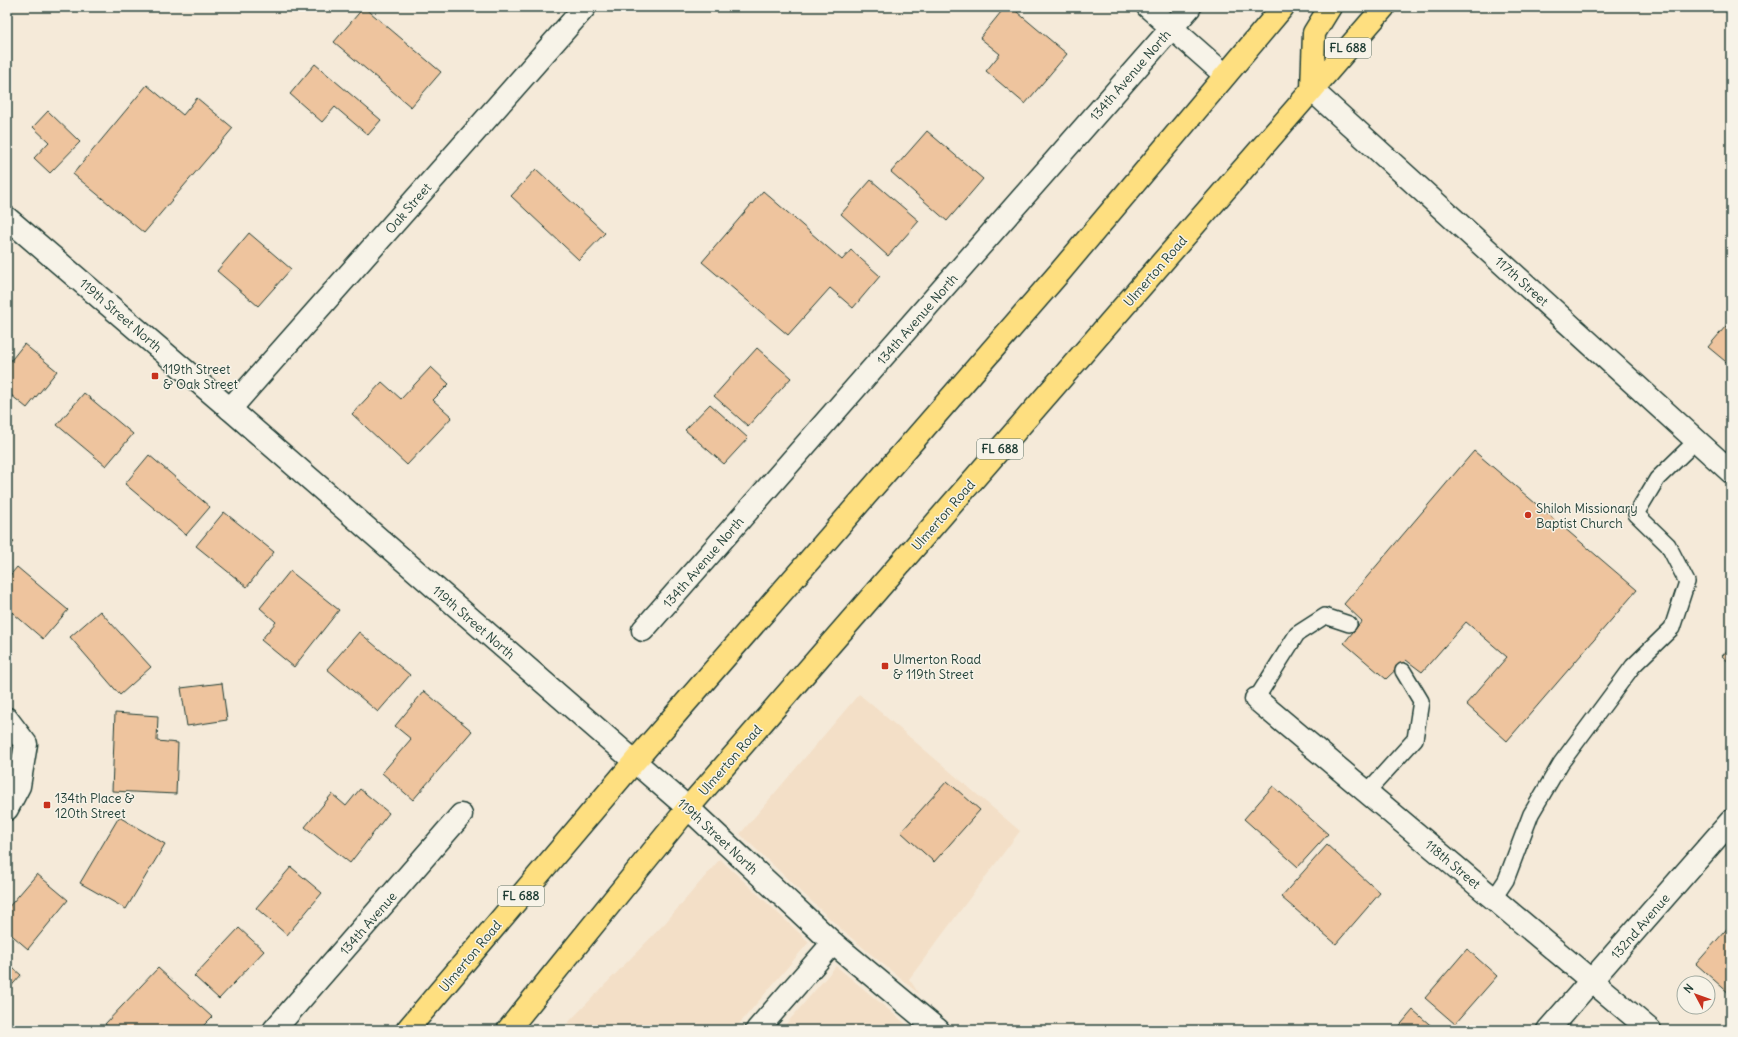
<svg xmlns="http://www.w3.org/2000/svg" width="1738" height="1037" font-family="Delius,sans-serif">
  <style>
    .built { fill: #f3dfc7 }
    .building { fill: #eec49e; stroke: #1f3d34 }
    .lines { fill: none; stroke-linecap: round; stroke-linejoin: round }
    .service-casing { stroke: #1f3d34; stroke-width: 18 }
    .minor-casing { stroke: #1f3d34; stroke-width: 25 }
    .tertiary-casing { stroke: #1f3d34; stroke-width: 25 }
    .primary-casing { stroke: #1f3d34; stroke-width: 25 }
    .service { stroke: #f7f3e8; stroke-width: 15 }
    .minor { stroke: #f7f3e8; stroke-width: 22 }
    .tertiary { stroke: #f7f3e8; stroke-width: 22 }
    .primary { stroke: #fedf80; stroke-width: 22 }
    .poi-dot { fill: #c8321e; stroke: #f7f3e8; stroke-width: 1.5 }
    .labels { text-anchor: middle; stroke-width: 3; stroke-linejoin: round; paint-order: stroke }
    .shield { fill: #f7f3e8; stroke: #60746a; stroke-width: 1 }
    .shield-label { font-size: 12px; font-weight: bold; fill: #1f3d34 }
    .street-label { font-size: 13px; fill: #1f3d34; stroke: #f7f3e8 }
    .poi-label { font-size: 13px; fill: #1f3d34; stroke: #f7f3e8; text-anchor: start }
  </style>
  <rect width="100%" height="100%" fill="#f5ead9"/>
  <filter id="ink" filterUnits="userSpaceOnUse"><feTurbulence type="fractalNoise" baseFrequency=".025" numOctaves="2"/><feDisplacementMap in="SourceGraphic" scale="8" xChannelSelector="R" yChannelSelector="G"/><feConvolveMatrix kernelMatrix="1 2 1 2 8 2 1 2 1" color-interpolation-filters="sRGB"/></filter>
  <g filter="url(#ink)">
    <path class="built" d="M 859,694 L 1020,831 L 909,979 L 919,994 L 843,931 L 740,834 Z
      M 720,859 L 809,942 L 734,1030 L 561,1030 L 666,922 Z
      M 836,966 L 913,1030 L 781,1030 Z"/>
    <path class="building" d="M 364,7 L 441,72 L 411,107 L 334,42 Z
      M 1005,7 L 1011,7 L 1067,54 L 1025,104 L 986,71 L 1000,54 L 980,38 Z
      M 315,64 L 381,120 L 368,135 L 335,107 L 322,122 L 290,94 Z
      M 147,85 L 183,115 L 197,98 L 233,128 L 144,233 L 73,174 Z
      M 48,111 L 80,142 L 50,173 L 34,158 L 49,142 L 33,127 Z
      M 927,131 L 983,179 L 947,221 L 891,172 Z
      M 536,169 L 605,233 L 579,260 L 511,196 Z
      M 871,180 L 919,221 L 888,256 L 841,214 Z
      M 763,191 L 842,260 L 851,250 L 880,276 L 853,308 L 830,288 L 788,335 L 702,262 Z
      M 249,233 L 291,269 L 258,306 L 217,271 Z
      M 1731,320 L 1731,366 L 1708,347 Z
      M 24,344 L 57,371 L 27,408 L 11,395 L 7,400 L 7,361 L 9,363 Z
      M 757,348 L 791,378 L 748,426 L 714,396 Z
      M 431,367 L 449,384 L 433,400 L 452,417 L 407,465 L 352,414 L 382,382 L 401,399 Z
      M 84,393 L 133,434 L 106,466 L 57,425 Z
      M 710,404 L 748,438 L 724,464 L 685,430 Z
      M 1474,451 L 1637,590 L 1507,741 L 1466,704 L 1507,657 L 1466,622 L 1422,672 L 1406,660 L 1386,679 L 1344,643 L 1362,621 L 1344,604 Z
      M 149,455 L 210,507 L 186,535 L 125,484 Z
      M 224,512 L 274,552 L 247,587 L 196,546 Z
      M 7,537 L 14,542 L 7,550 Z
      M 17,567 L 68,610 L 43,639 L 7,608 L 7,579 Z
      M 290,571 L 339,610 L 294,667 L 261,640 L 276,622 L 260,608 Z
      M 100,611 L 151,667 L 120,695 L 70,637 Z
      M 359,632 L 410,675 L 378,712 L 327,669 Z
      M 1731,646 L 1731,664 L 1722,656 Z
      M 222,683 L 227,720 L 187,726 L 181,688 Z
      M 424,691 L 472,731 L 413,800 L 382,773 L 411,739 L 395,726 Z
      M 115,713 L 158,716 L 157,741 L 178,743 L 176,794 L 112,791 Z
      M 947,781 L 980,810 L 934,862 L 901,832 Z
      M 1273,786 L 1328,834 L 1298,867 L 1244,819 Z
      M 360,789 L 389,813 L 350,863 L 305,827 L 332,794 L 346,806 Z
      M 119,817 L 165,844 L 126,909 L 80,883 Z
      M 1327,845 L 1380,893 L 1336,944 L 1281,897 Z
      M 291,867 L 322,893 L 287,935 L 256,908 Z
      M 37,874 L 68,900 L 28,949 L 7,931 L 7,909 Z
      M 1731,924 L 1731,995 L 1696,964 Z
      M 239,928 L 264,951 L 219,999 L 194,976 Z
      M 1467,949 L 1497,976 L 1455,1024 L 1425,998 Z
      M 7,963 L 21,975 L 7,991 Z
      M 158,968 L 212,1017 L 199,1030 L 165,1030 L 161,1026 L 158,1030 L 112,1030 L 105,1024 Z
      M 1413,1010 L 1436,1030 L 1396,1030 Z"/>
    <g class="lines">
      <g class="service-casing">
        <path id="service" d="M 1256,699 L 1297,634 L 1325,616 L 1349,624
          M 1367,792 L 1415,739 L 1421,701 L 1403,671
          M 1494,898 L 1506,880 L 1531,814 L 1561,763 L 1633,666 L 1672,628 L 1687,582 L 1668,545 L 1636,514 L 1657,479 L 1696,441"/>
      </g>
      <g class="minor-casing">
        <path id="minor" d="M 1148,7 L 1225,75
          M 1312,90 L 1731,472
          M 230,409 L 585,7
          M 643,630 L 1190,7
          M 1256,699 L 1650,1030
          M 7,719 L 26,744 L 19,786 L 7,809
          M 274,1030 L 461,815
          M 757,1030 L 833,943
          M 1548,1030 L 1731,821"/>
      </g>
      <g class="tertiary-casing">
        <path id="tertiary" d="M 7,218 L 230,409 L 688,808 L 833,943 L 938,1030"/>
      </g>
      <g class="primary-casing">
        <path id="primary" d="M 1312,90 L 1314,33 L 1330,7
          M 407,1030 L 635,761 L 1060,272 L 1283,7
          M 508,1030 L 688,808 L 1384,7"/>
      </g>
      <use href="#service" class="service"/>
      <use href="#minor" class="minor"/>
      <use href="#tertiary" class="tertiary"/>
      <use href="#primary" class="primary"/>
    </g>
  </g>
  <g class="poi-dot">
    <rect x="151" y="372" width="8" height="8" rx="2"/>
    <circle cx="1528" cy="515" r="4"/>
    <rect x="881" y="662" width="8" height="8" rx="2"/>
    <rect x="43" y="801" width="8" height="8" rx="2"/>
  </g>
  <g class="labels">
    <g class="shield">
      <rect x="1325" y="38" width="46" height="20" rx="3"/>
      <rect x="977" y="439" width="46" height="20" rx="3"/>
      <rect x="498" y="886" width="46" height="20" rx="3"/>
    </g>
    <g class="shield-label">
      <text x="1348" y="52">FL 688</text>
      <text x="1000" y="453">FL 688</text>
      <text x="521" y="900">FL 688</text>
    </g>
    <g class="street-label">
      <text transform="translate(1130 75) rotate(-49)" y="5">134th Avenue North</text>
      <text transform="translate(408 208) rotate(-49)" y="5">Oak Street</text>
      <text transform="translate(1155 271) rotate(-49)" y="5">Ulmerton Road</text>
      <text transform="translate(1522 281) rotate(42)" y="5">117th Street</text>
      <text transform="translate(121 315) rotate(41)" y="5">119th Street North</text>
      <text transform="translate(917 319) rotate(-49)" y="5">134th Avenue North</text>
      <text transform="translate(943 515) rotate(-49)" y="5">Ulmerton Road</text>
      <text transform="translate(703 562) rotate(-49)" y="5">134th Avenue North</text>
      <text transform="translate(474 622) rotate(41)" y="5">119th Street North</text>
      <text transform="translate(730 760) rotate(-49)" y="5">Ulmerton Road</text>
      <text transform="translate(718 836) rotate(43)" y="5">119th Street North</text>
      <text transform="translate(1453 864) rotate(40)" y="5">118th Street</text>
      <text transform="translate(368 923) rotate(-49)" y="5">134th Avenue</text>
      <text transform="translate(1640 926) rotate(-49)" y="5">132nd Avenue</text>
      <text transform="translate(470 956) rotate(-50)" y="5">Ulmerton Road</text>
    </g>
    <g class="poi-label">
      <text x="163" y="374">119th Street<tspan x="163" dy="15">&amp; Oak Street</tspan></text>
      <text x="1536" y="513">Shiloh Missionary<tspan x="1536" dy="15">Baptist Church</tspan></text>
      <text x="893" y="664">Ulmerton Road<tspan x="893" dy="15">&amp; 119th Street</tspan></text>
      <text x="55" y="803">134th Place &amp;<tspan x="55" dy="15">120th Street</tspan></text>
    </g>
  </g>
  <rect width="1738" height="1037" fill="none" stroke="#f7f3e8" stroke-width="24"/>
  <rect x="12" y="12" width="1714" height="1013" fill="none" stroke="#1f3d34" stroke-width="1.5" filter="url(#ink)"/>
  <g transform="translate(1696 995) rotate(311)"><circle r="19" fill="#f7f3e8" stroke="#a1aaa0"/>
  <path d="M0-3L7 15L0 10L-7 15Z" fill="#c8321e"/>
  <text y="-6" font-size="11" font-weight="bold" text-anchor="middle" fill="#1f3d34">N</text>
  </g>
</svg>
